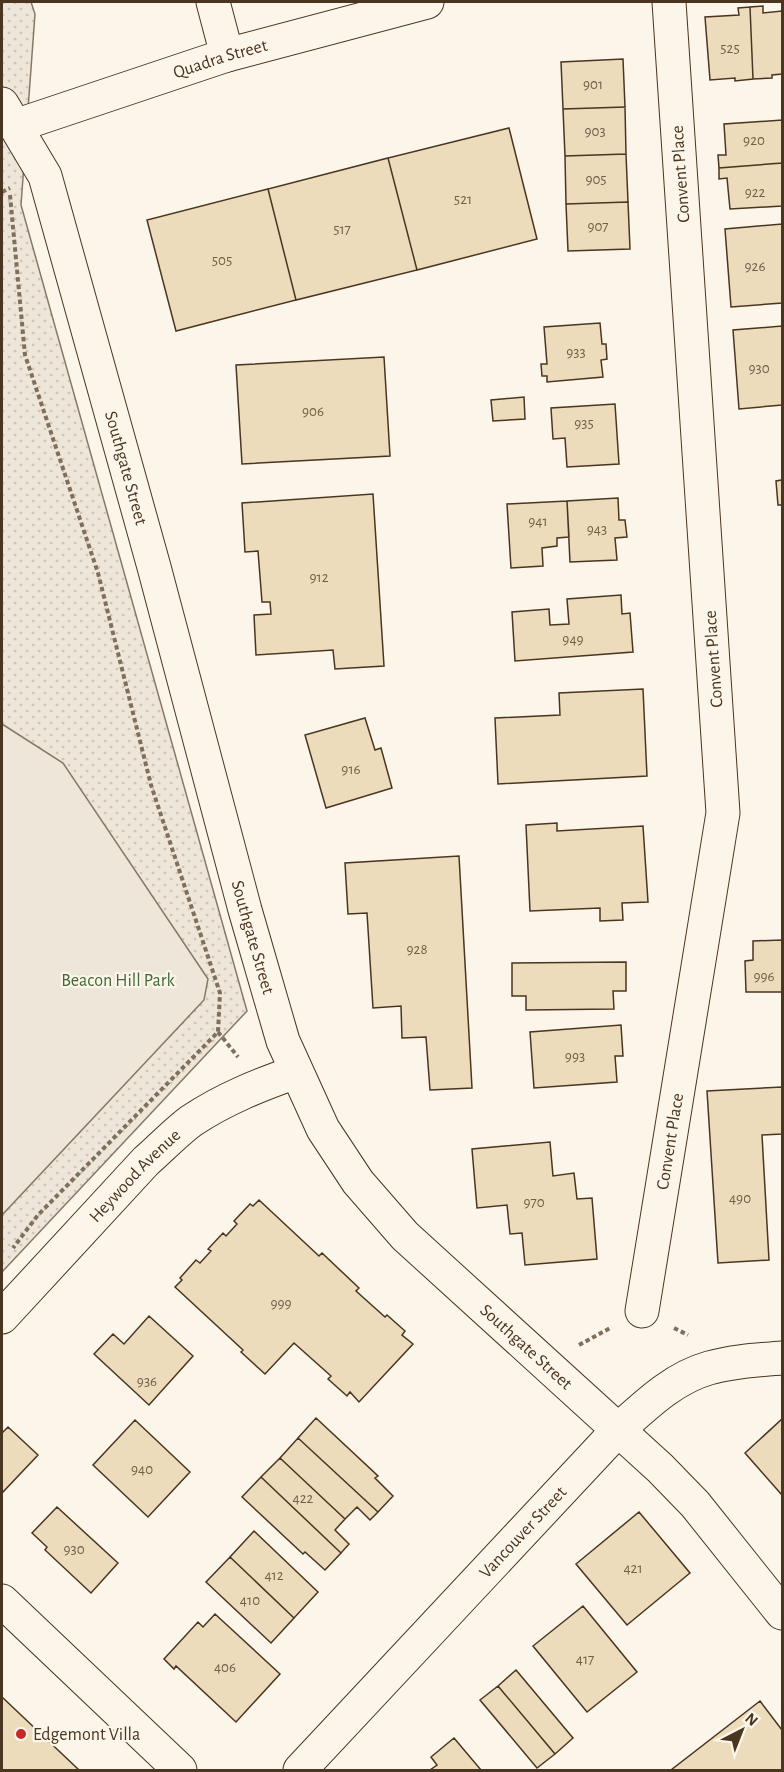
<svg xmlns="http://www.w3.org/2000/svg" width="784" height="1772" font-family="'Alegreya Sans',sans-serif">
  <style>
    .park { fill: url(#park-dots); stroke: #887966; stroke-width: 1.5 }
    .pitch { fill: #ede6d9; stroke: #887966; stroke-width: 1.5 }
    .building { fill: #ecdcbc; stroke: #4a3520; stroke-width: 1.5 }
    .lines { fill: none; stroke-linecap: round; stroke-linejoin: round }
    .minor-casing { stroke: #4a3520; stroke-width: 35 }
    .major-casing { stroke: #4a3520; stroke-width: 35 }
    .path { stroke: #7f6f5c; stroke-width: 4; stroke-dasharray: 4.5 3; stroke-linecap: butt }
    .minor { stroke: #fbf6e9; stroke-width: 33 }
    .major { stroke: #fbf6e9; stroke-width: 33 }
    .poi-dot { fill: #c62828; stroke: #fbf6e9; stroke-width: 2 }
    .labels { text-anchor: middle; stroke-width: 4.5; stroke-linejoin: round; paint-order: stroke }
    .number-label { font-size: 15px; fill: #725f47 }
    .street-label { font-size: 18px; fill: #4a3520; stroke: #fbf6e9 }
    .park-label { font-size: 18px; fill: #436837; stroke: #fbf6e9 }
    .poi-label { font-size: 18px; fill: #4a3520; stroke: #fbf6e9; text-anchor: start }
  </style>
  <defs>
    <pattern id="park-dots" width="8" height="8" patternUnits="userSpaceOnUse" patternTransform="scale(1.5)"><rect width="8" height="8" fill="#ede6d9"/><path d="M2 2h.1M6 6h.1" fill="none" stroke="#cdc6ba" stroke-width="1.8" stroke-linecap="round"/></pattern>
  </defs>
  <rect width="100%" height="100%" fill="#fbf6e9"/>
  <path class="park" d="M 2,2 L 31,2 L 35,14 L 21,205 L 247,1011 L 2,1272 Z"/>
  <path class="pitch" d="M 2,724 L 63,763 L 208,979 L 204,1000 L 2,1215 Z"/>
  <path class="building" d="M 763,6 L 763,13 L 782,11 L 782,74 L 772,75 L 772,78 L 753,79 L 750,7 Z
    M 750,7 L 753,79 L 735,81 L 735,78 L 710,80 L 705,17 L 739,15 L 738,8 Z
    M 623,59 L 625,107 L 563,109 L 561,62 Z
    M 625,107 L 626,154 L 565,156 L 563,109 Z
    M 782,120 L 782,163 L 719,168 L 718,155 L 726,155 L 724,124 Z
    M 509,128 L 537,239 L 417,270 L 388,158 Z
    M 626,154 L 628,202 L 566,204 L 565,156 Z
    M 388,158 L 417,270 L 296,300 L 268,189 Z
    M 782,163 L 782,206 L 730,209 L 727,178 L 719,179 L 719,168 Z
    M 268,189 L 296,300 L 176,331 L 147,220 Z
    M 628,202 L 630,249 L 568,251 L 566,204 Z
    M 782,224 L 782,303 L 731,307 L 725,229 Z
    M 600,323 L 602,344 L 606,344 L 607,359 L 601,360 L 603,377 L 547,382 L 547,376 L 542,376 L 541,364 L 547,364 L 544,327 Z
    M 782,326 L 782,405 L 739,409 L 733,330 Z
    M 384,357 L 390,456 L 242,464 L 236,365 Z
    M 524,397 L 525,419 L 493,421 L 491,400 Z
    M 615,404 L 619,464 L 567,467 L 565,438 L 553,439 L 551,408 Z
    M 782,480 L 782,505 L 778,505 L 776,481 Z
    M 373,494 L 384,666 L 335,669 L 333,650 L 256,655 L 254,615 L 271,614 L 270,602 L 262,602 L 258,551 L 245,552 L 242,503 Z
    M 618,498 L 619,520 L 625,520 L 627,537 L 615,538 L 617,560 L 570,562 L 567,501 Z
    M 567,501 L 569,537 L 557,538 L 557,546 L 542,548 L 543,566 L 511,568 L 507,504 Z
    M 621,595 L 622,614 L 630,613 L 633,652 L 515,661 L 512,612 L 549,609 L 550,625 L 569,624 L 567,599 Z
    M 643,689 L 647,776 L 498,784 L 495,718 L 560,715 L 559,693 Z
    M 365,718 L 375,750 L 381,748 L 392,788 L 326,808 L 305,735 Z
    M 557,823 L 557,831 L 643,826 L 648,902 L 622,903 L 623,920 L 600,921 L 600,908 L 530,911 L 526,825 Z
    M 459,856 L 472,1088 L 430,1090 L 426,1037 L 402,1038 L 401,1006 L 373,1008 L 367,913 L 348,914 L 345,863 Z
    M 782,940 L 782,992 L 746,992 L 745,961 L 753,960 L 753,941 Z
    M 626,962 L 626,991 L 613,991 L 614,1009 L 526,1010 L 526,996 L 512,996 L 512,963 Z
    M 621,1025 L 623,1056 L 615,1056 L 617,1082 L 534,1088 L 530,1032 Z
    M 782,1087 L 782,1134 L 762,1135 L 769,1260 L 718,1263 L 707,1091 Z
    M 550,1142 L 553,1176 L 574,1173 L 577,1199 L 592,1198 L 597,1259 L 525,1265 L 522,1233 L 510,1234 L 507,1205 L 477,1208 L 472,1149 Z
    M 259,1200 L 319,1256 L 322,1253 L 359,1288 L 356,1291 L 385,1317 L 387,1315 L 405,1331 L 402,1335 L 413,1344 L 359,1402 L 350,1392 L 347,1396 L 328,1379 L 331,1376 L 294,1343 L 265,1374 L 241,1352 L 243,1350 L 175,1287 L 182,1280 L 180,1278 L 196,1260 L 200,1263 L 211,1251 L 208,1249 L 223,1233 L 226,1236 L 237,1224 L 234,1221 L 250,1204 L 253,1206 Z
    M 149,1316 L 193,1356 L 149,1405 L 94,1354 L 113,1334 L 124,1344 Z
    M 316,1418 L 378,1476 L 375,1478 L 393,1496 L 378,1512 L 298,1438 Z
    M 782,1419 L 782,1495 L 745,1453 Z
    M 135,1420 L 190,1472 L 148,1517 L 93,1465 Z
    M 8,1427 L 38,1455 L 2,1493 L 2,1433 Z
    M 298,1438 L 378,1512 L 370,1520 L 357,1507 L 345,1519 L 280,1458 Z
    M 280,1458 L 345,1519 L 335,1530 L 349,1544 L 341,1553 L 261,1477 Z
    M 261,1477 L 341,1553 L 325,1570 L 305,1552 L 303,1554 L 242,1497 Z
    M 57,1507 L 118,1563 L 91,1593 L 45,1550 L 47,1547 L 32,1533 Z
    M 639,1512 L 690,1573 L 627,1625 L 576,1564 Z
    M 254,1531 L 318,1592 L 294,1618 L 230,1557 Z
    M 230,1557 L 294,1618 L 271,1643 L 206,1582 Z
    M 583,1606 L 637,1672 L 587,1712 L 533,1646 Z
    M 215,1614 L 280,1674 L 236,1722 L 176,1666 L 174,1669 L 164,1659 L 198,1622 L 203,1627 Z
    M 516,1670 L 573,1738 L 555,1754 L 498,1686 Z
    M 498,1686 L 555,1754 L 537,1768 L 480,1700 Z
    M 2,1697 L 79,1770 L 2,1770 Z
    M 760,1701 L 782,1730 L 782,1770 L 671,1770 Z
    M 454,1738 L 481,1770 L 430,1770 L 437,1765 L 431,1757 Z"/>
  <g class="lines">
    <g class="minor-casing">
      <g id="minor">
        <path d="M 213,2 L 227,55"/>
        <path id="s1" d="M 2,104 L 45,176 L 154,567 L 245,910 L 283,1041 L 323,1129 L 358,1182 L 405,1236 L 660,1468 L 695,1504 L 782,1613"/>
        <path id="s2" d="M 642,1311 L 723,813 L 669,2"/>
        <path id="s3" d="M 2,1317 L 146,1161 C 161,1148 175,1133 191,1121 C 224,1099 259,1085 296,1072"/>
        <path d="M 2,1601 L 180,1770"/>
        <path id="s4" d="M 300,1770 L 618,1430 C 645,1406 673,1378 709,1368 C 733,1361 758,1360 782,1358"/>
      </g>
    </g>
    <g class="major-casing">
      <g id="major">
        <path id="s5" d="M 15,126 L 227,55 L 427,2"/>
      </g>
    </g>
    <path class="path" d="M 2,192 L 10,188
      M 10,195 L 25,355 L 98,573 L 151,785 L 220,993 L 218,1032 L 38,1215 L 13,1248
      M 218,1032 L 238,1057
      M 674,1328 L 688,1335
      M 579,1345 L 612,1327"/>
    <use href="#minor" class="minor"/>
    <use href="#major" class="major"/>
  </g>
  <circle class="poi-dot" cx="21" cy="1734" r="6"/>
  <g class="labels">
    <g class="number-label">
      <text x="730" y="53">525</text>
      <text x="593" y="89">901</text>
      <text x="595" y="136">903</text>
      <text x="754" y="145">920</text>
      <text x="596" y="184">905</text>
      <text x="755" y="197">922</text>
      <text x="463" y="204">521</text>
      <text x="598" y="231">907</text>
      <text x="342" y="234">517</text>
      <text x="222" y="265">505</text>
      <text x="755" y="271">926</text>
      <text x="576" y="357">933</text>
      <text x="759" y="373">930</text>
      <text x="313" y="416">906</text>
      <text x="584" y="428">935</text>
      <text x="538" y="526">941</text>
      <text x="597" y="534">943</text>
      <text x="319" y="582">912</text>
      <text x="573" y="644">949</text>
      <text x="351" y="774">916</text>
      <text x="417" y="954">928</text>
      <text x="764" y="981">996</text>
      <text x="575" y="1061">993</text>
      <text x="740" y="1203">490</text>
      <text x="534" y="1207">970</text>
      <text x="281" y="1308">999</text>
      <text x="147" y="1386">936</text>
      <text x="142" y="1474">940</text>
      <text x="303" y="1503">422</text>
      <text x="74" y="1554">930</text>
      <text x="633" y="1573">421</text>
      <text x="274" y="1580">412</text>
      <text x="250" y="1605">410</text>
      <text x="585" y="1664">417</text>
      <text x="225" y="1672">406</text>
    </g>
    <g class="street-label">
      <text dy="6" stroke="none"><textPath href="#s5" startOffset="216">Quadra Street</textPath></text>
      <text transform="translate(680 174) rotate(-94)" y="6">Convent Place</text>
      <text dy="6" stroke="none"><textPath href="#s1" startOffset="387">Southgate Street</textPath></text>
      <text transform="translate(713 659) rotate(-94)" y="6">Convent Place</text>
      <text dy="6" stroke="none"><textPath href="#s1" startOffset="873">Southgate Street</textPath></text>
      <text dy="6" stroke="none"><textPath href="#s2" startOffset="172">Convent Place</textPath></text>
      <text dy="6" stroke="none"><textPath href="#s3" startOffset="194">Heywood Avenue</textPath></text>
      <text dy="6" stroke="none"><textPath href="#s1" startOffset="1377">Southgate Street</textPath></text>
      <text dy="6" stroke="none"><textPath href="#s4" startOffset="326">Vancouver Street</textPath></text>
    </g>
    <g class="park-label">
      <text x="118" y="986">Beacon Hill Park</text>
    </g>
    <g class="poi-label">
      <text x="33" y="1740">Edgemont Villa</text>
    </g>
  </g>
  <rect width="784" height="1772" fill="none" stroke="#4a3520" stroke-width="6"/>
  <g transform="translate(742 1730) rotate(42)" stroke="#fbf6e9" stroke-width="4.5" paint-order="stroke">
  <path d="M0-4.5L10 22L0 15L-10 22Z" fill="#4a3520"/>
  <text y="-9" font-size="16" font-weight="bold" text-anchor="middle" fill="#4a3520">N</text>
  </g>
</svg>
